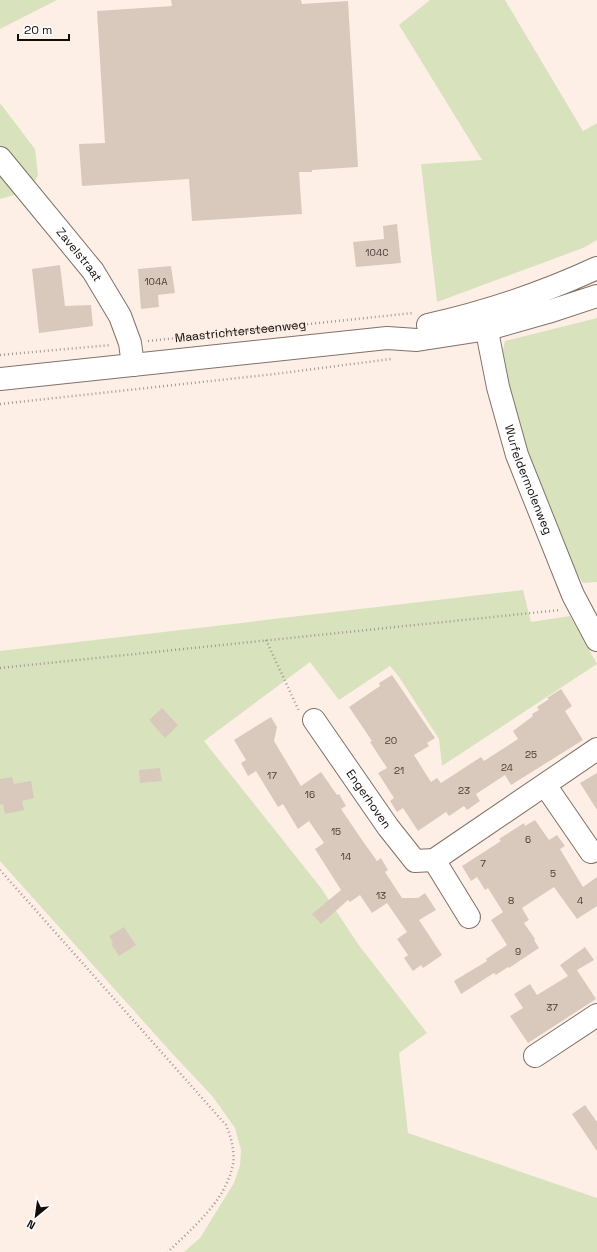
<svg xmlns="http://www.w3.org/2000/svg" width="597" height="1252" font-family="'Space Grotesk',sans-serif">
  <style>
    .green { fill: #d8e3be }
    .building { fill: #d9c9bc }
    .lines { fill: none; stroke-linecap: round; stroke-linejoin: round }
    .minor-casing { stroke: #817167; stroke-width: 24 }
    .major-casing { stroke: #817167; stroke-width: 24 }
    .path { stroke: #a49891; stroke-width: 2.5; stroke-dasharray: 1 3; stroke-linecap: butt }
    .minor { stroke: #fff; stroke-width: 22 }
    .major { stroke: #fff; stroke-width: 22 }
    .labels { text-anchor: middle; stroke-width: 3; stroke-linejoin: round; paint-order: stroke }
    .number-label { font-size: 10px; fill: #443c36 }
    .street-label { font-size: 12px; fill: #130d0a; stroke: #fff }
  </style>
  <rect width="100%" height="100%" fill="#feefe6"/>
  <path class="green" d="M 0,0 L 57,0 L 0,29 Z
    M 430,0 L 505,0 L 583,131 L 597,123 L 597,240 L 583,248 L 437,302 L 421,164 L 482,160 L 399,25 Z
    M 0,103 L 35,149 L 38,175 L 33,185 L 0,146 Z
    M 0,168 L 21,193 L 0,199 Z
    M 597,318 L 597,582 L 583,583 L 559,545 L 528,458 L 502,364 L 503,350 L 505,341 Z
    M 523,590 L 531,622 L 570,616 L 597,664 L 442,766 L 439,739 L 399,677 L 390,666 L 339,700 L 310,662 L 204,741 L 321,888 L 358,944 L 427,1033 L 399,1053 L 408,1133 L 597,1198 L 597,1252 L 184,1252 L 200,1238 L 234,1183 L 240,1165 L 241,1150 L 235,1128 L 213,1097 L 169,1050 L 0,861 L 0,651 Z"/>
  <path class="building" d="M 171,0 L 301,0 L 302,4 L 348,1 L 358,167 L 312,170 L 312,172 L 299,172 L 302,214 L 192,221 L 189,179 L 82,186 L 79,144 L 105,143 L 97,11 L 172,6 Z
    M 397,224 L 401,263 L 356,267 L 353,242 L 384,239 L 383,226 Z
    M 60,265 L 65,306 L 91,305 L 93,326 L 39,333 L 32,269 Z
    M 171,266 L 175,293 L 158,295 L 159,307 L 141,309 L 138,269 Z
    M 392,675 L 435,738 L 427,743 L 429,746 L 414,755 L 431,782 L 437,778 L 441,783 L 481,757 L 484,761 L 518,739 L 513,731 L 533,716 L 532,714 L 539,710 L 537,707 L 549,699 L 547,698 L 561,689 L 572,706 L 565,711 L 583,740 L 511,785 L 505,775 L 476,794 L 480,801 L 467,810 L 464,806 L 449,816 L 446,812 L 418,831 L 403,808 L 397,812 L 390,801 L 394,798 L 378,773 L 387,768 L 370,742 L 372,741 L 349,707 L 380,686 L 379,683 Z
    M 162,708 L 178,725 L 165,738 L 149,720 Z
    M 271,717 L 277,727 L 274,741 L 301,786 L 321,772 L 337,795 L 339,794 L 346,806 L 341,809 L 362,840 L 377,861 L 381,858 L 388,870 L 385,872 L 402,898 L 418,898 L 425,893 L 436,910 L 419,920 L 442,955 L 423,968 L 421,965 L 413,971 L 404,958 L 408,955 L 397,939 L 407,932 L 387,903 L 372,913 L 360,895 L 350,902 L 348,900 L 321,924 L 312,914 L 341,890 L 315,849 L 324,843 L 309,821 L 298,829 L 283,804 L 278,807 L 256,771 L 248,776 L 241,763 L 246,760 L 234,740 Z
    M 160,768 L 162,781 L 140,783 L 139,770 Z
    M 597,773 L 597,810 L 580,783 Z
    M 12,777 L 14,784 L 31,781 L 34,798 L 22,801 L 24,810 L 5,814 L 3,804 L 0,805 L 0,779 Z
    M 535,820 L 549,840 L 557,835 L 565,846 L 560,849 L 583,887 L 597,877 L 597,906 L 577,919 L 554,887 L 522,908 L 529,920 L 524,923 L 535,939 L 534,940 L 539,948 L 509,968 L 508,967 L 496,975 L 494,973 L 461,994 L 454,981 L 487,961 L 486,959 L 507,945 L 491,920 L 503,912 L 488,888 L 485,890 L 477,877 L 471,881 L 462,866 L 501,841 L 499,839 L 524,823 L 525,826 Z
    M 124,927 L 136,945 L 119,956 L 111,944 L 113,943 L 109,936 Z
    M 585,947 L 594,960 L 577,970 L 596,999 L 528,1043 L 510,1016 L 523,1008 L 514,994 L 530,984 L 537,995 L 568,976 L 560,965 Z
    M 585,1105 L 597,1122 L 597,1151 L 572,1114 Z"/>
  <g class="lines">
    <g class="minor-casing">
      <g id="minor">
        <path id="s2" d="M 0,158 L 93,271 L 120,316 L 130,343 L 133,365"/>
        <path id="s3" d="M 483,311 L 498,387 L 517,455 L 573,595 L 597,640"/>
        <path id="s4" d="M 314,720 L 388,827 L 415,861 L 434,860 L 597,749"/>
        <path d="M 545,785 L 591,852"/>
        <path d="M 434,860 L 469,917"/>
        <path d="M 535,1056 L 597,1015"/>
      </g>
    </g>
    <g class="major-casing">
      <path id="major" d="M 428,325 C 486,312 543,293 597,268
        M 0,379 L 387,338 L 417,340 L 488,329 L 548,312 L 597,296"/>
    </g>
    <g class="path">
      <path id="s1" d="M 148,341 L 413,313"/>
      <path d="M 0,355 L 111,345"/>
      <path d="M 0,404 L 275,374 L 391,359"/>
      <path d="M 266,640 L 299,711"/>
      <path d="M 0,668 L 560,610"/>
      <path d="M 0,870 L 226,1125 C 231,1137 235,1151 233,1164 C 226,1201 193,1227 168,1252"/>
    </g>
    <use href="#minor" class="minor"/>
    <use href="#major" class="major"/>
  </g>
  <g class="labels">
    <g class="number-label">
      <text x="377" y="256">104C</text>
      <text x="156" y="285">104A</text>
      <text x="391" y="744">20</text>
      <text x="531" y="758">25</text>
      <text x="507" y="771">24</text>
      <text x="399" y="774">21</text>
      <text x="272" y="779">17</text>
      <text x="464" y="794">23</text>
      <text x="310" y="798">16</text>
      <text x="336" y="835">15</text>
      <text x="528" y="843">6</text>
      <text x="346" y="860">14</text>
      <text x="483" y="867">7</text>
      <text x="553" y="877">5</text>
      <text x="381" y="899">13</text>
      <text x="511" y="904">8</text>
      <text x="580" y="904">4</text>
      <text x="518" y="955">9</text>
      <text x="552" y="1011">37</text>
    </g>
    <g class="street-label">
      <text dy="4" stroke="none"><textPath href="#s2" startOffset="125">Zavelstraat</textPath></text>
      <text dy="4" stroke="none"><textPath href="#s1" startOffset="93">Maastrichtersteenweg</textPath></text>
      <text dy="4" stroke="none"><textPath href="#s3" startOffset="175">Wurfeldermolenweg</textPath></text>
      <text dy="4" stroke="none"><textPath href="#s4" startOffset="96">Engerhoven</textPath></text>
    </g>
  </g>
  <g transform="translate(36 1216) rotate(209)" stroke="#ffffff" stroke-width="3" paint-order="stroke">
  <path d="M0-3L7 15L0 10L-7 15Z" fill="#130d0a"/>
  <text y="-6" font-size="11" font-weight="bold" text-anchor="middle" fill="#130d0a">N</text>
  </g>
  <path d="M18 34v6h51v-6" fill="none" stroke="#130d0a" stroke-width="2"/>
  <text x="24" y="34" font-size="12" fill="#130d0a" stroke="#ffffff" stroke-width="3" paint-order="stroke">20 m</text>
</svg>
